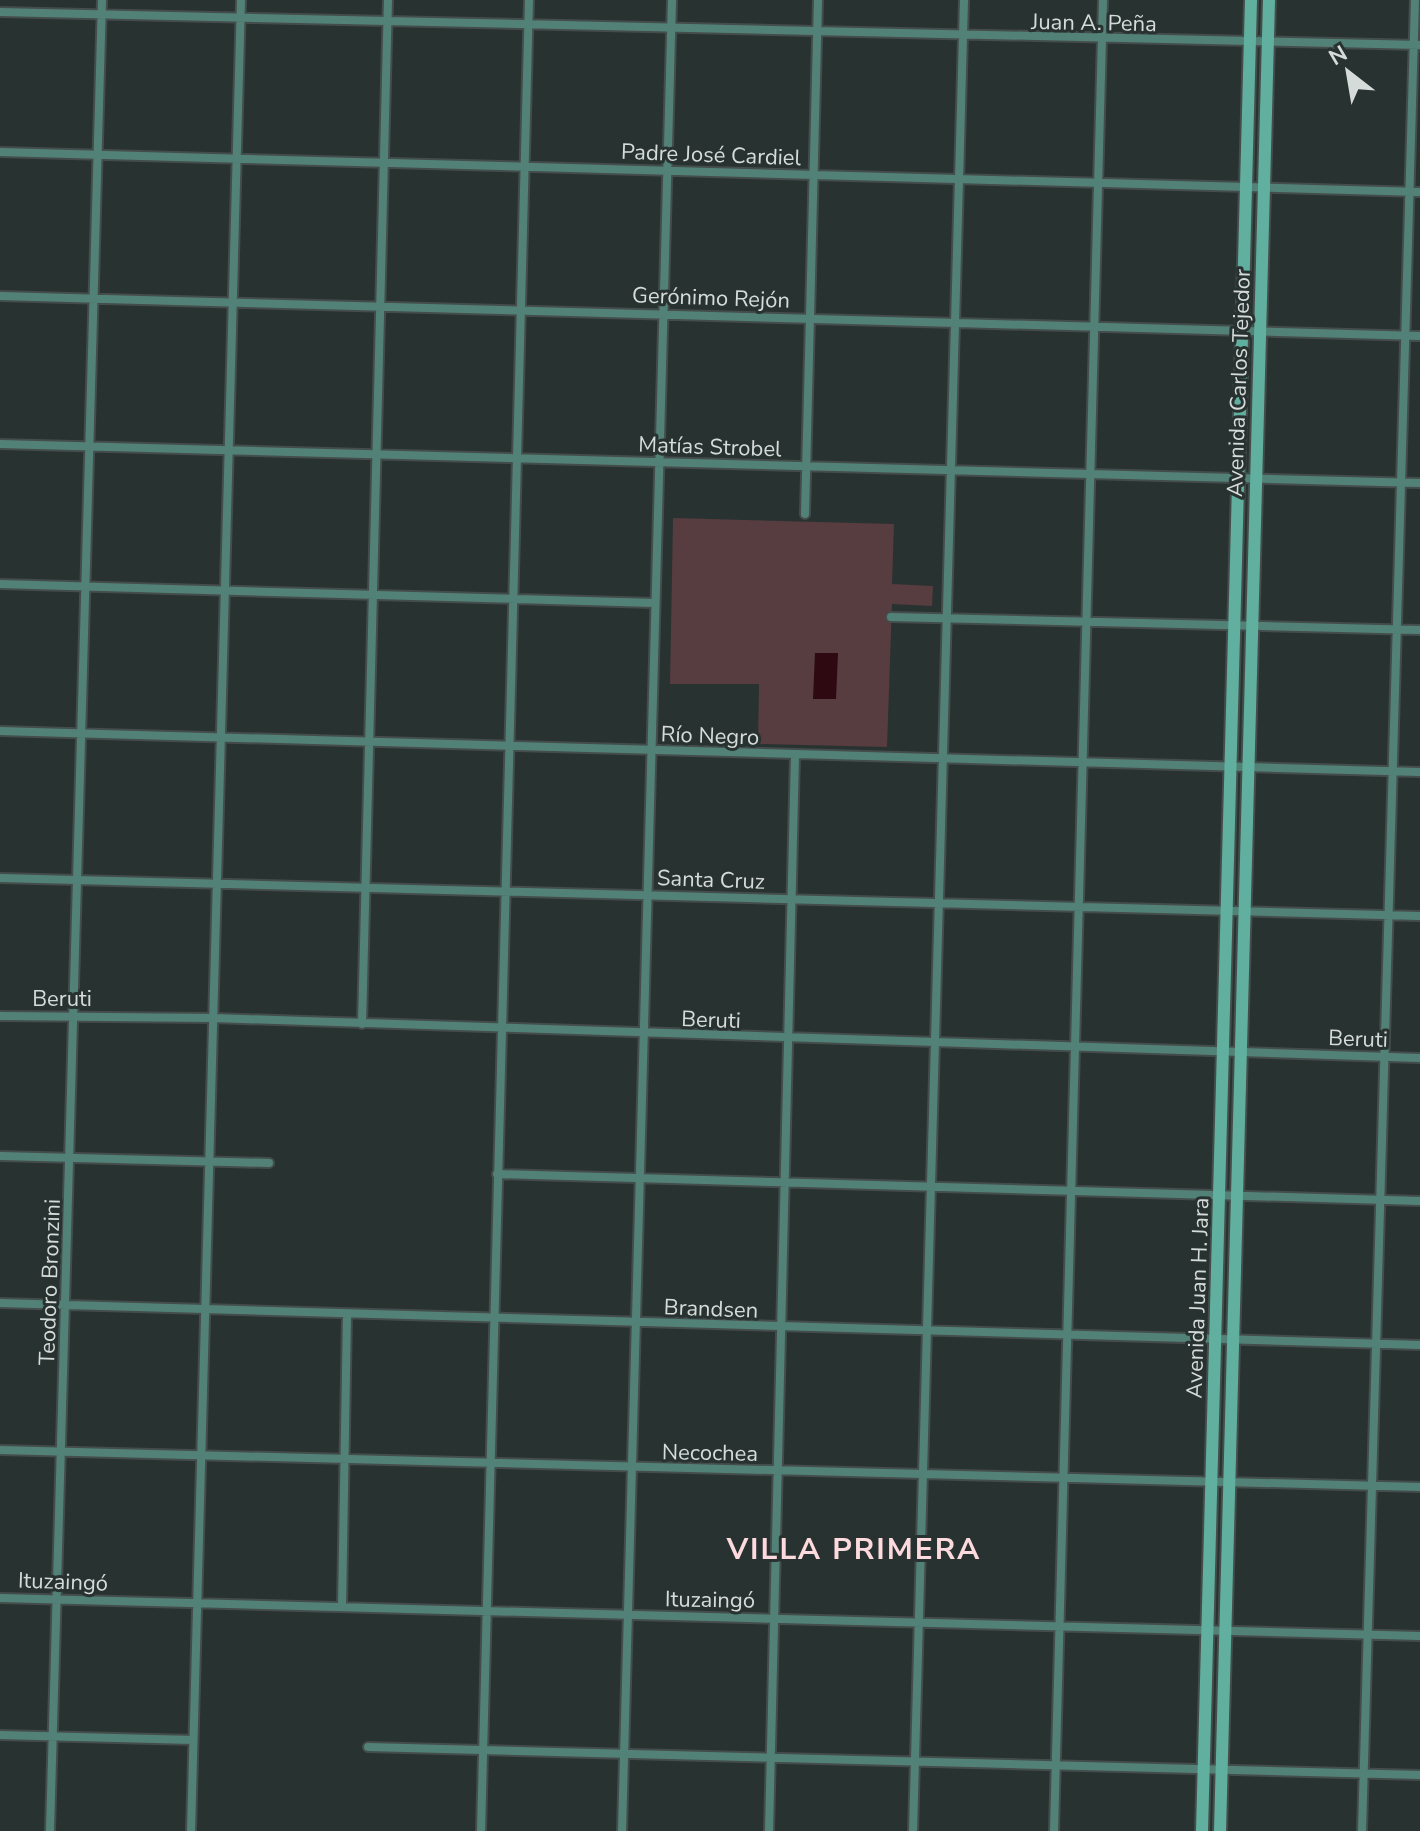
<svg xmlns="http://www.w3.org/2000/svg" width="1420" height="1831" font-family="'Nunito Sans',sans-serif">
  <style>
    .green { fill: #573c40 }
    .water { fill: #2f0912 }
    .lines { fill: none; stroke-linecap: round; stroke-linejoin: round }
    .street-casing { stroke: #444d4b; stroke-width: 12 }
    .secondary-casing { stroke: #444d4b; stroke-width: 16 }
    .street { stroke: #528277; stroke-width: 8 }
    .secondary { stroke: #61b09f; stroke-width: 12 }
    .labels { text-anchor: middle; stroke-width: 6; stroke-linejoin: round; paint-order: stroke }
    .street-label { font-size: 22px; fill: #d5dbd9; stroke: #283230 }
    .district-label { font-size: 30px; font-weight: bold; letter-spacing: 2px; fill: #fddade; stroke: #283230 }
  </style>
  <rect width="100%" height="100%" fill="#283230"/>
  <path class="green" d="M 673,518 L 894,524 L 892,584 L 933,586 L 932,606 L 892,604 L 887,747 L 758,744 L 759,684 L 670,684 Z"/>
  <path class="water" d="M 815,653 L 838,653 L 836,699 L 813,699 Z"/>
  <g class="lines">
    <g class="street-casing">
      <path id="street" d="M 0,12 L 1420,45
        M 0,152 L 1420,192
        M 0,296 L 1420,336
        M 0,444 L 1420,483
        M 805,514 L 818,0
        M 0,584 L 654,603
        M 891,617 L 1420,630
        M 0,731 L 1420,772
        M 0,878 L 1420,916
        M 0,1016 L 214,1018 L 1420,1058
        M 362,1024 L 388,0
        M 0,1156 L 269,1163
        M 497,1174 L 1420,1201
        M 0,1303 L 1420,1345
        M 0,1450 L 1420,1487
        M 0,1598 L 1420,1636
        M 342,1607 L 347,1314
        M 0,1735 L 193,1740
        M 368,1747 L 1420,1775
        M 50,1831 L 102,0
        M 191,1831 L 241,0
        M 481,1831 L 529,0
        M 622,1831 L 672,0
        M 769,1831 L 795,755
        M 913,1831 L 964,0
        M 1054,1831 L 1103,0
        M 1362,1831 L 1415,0"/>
    </g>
    <g class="secondary-casing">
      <path id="secondary" d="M 1202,1831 L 1251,0
        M 1220,1831 L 1269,0"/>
    </g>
    <use href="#street" class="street"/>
    <use href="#secondary" class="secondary"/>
  </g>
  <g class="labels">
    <g class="street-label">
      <text transform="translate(1094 22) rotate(1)" y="8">Juan A. Peña</text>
      <text transform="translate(711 154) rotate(2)" y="8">Padre José Cardiel</text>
      <text transform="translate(711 297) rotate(2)" y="8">Gerónimo Rejón</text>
      <text transform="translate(1238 383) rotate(-88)" y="8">Avenida Carlos Tejedor</text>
      <text transform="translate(710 446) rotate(2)" y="8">Matías Strobel</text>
      <text transform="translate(710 735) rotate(2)" y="8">Río Negro</text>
      <text transform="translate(711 879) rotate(2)" y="8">Santa Cruz</text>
      <text x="62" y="1006">Beruti</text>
      <text transform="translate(711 1019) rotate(2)" y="8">Beruti</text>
      <text transform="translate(1358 1038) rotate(2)" y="8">Beruti</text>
      <text transform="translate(49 1282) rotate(-88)" y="8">Teodoro Bronzini</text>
      <text transform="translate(1197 1298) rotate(-88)" y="8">Avenida Juan H. Jara</text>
      <text transform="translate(711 1308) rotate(2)" y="8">Brandsen</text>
      <text transform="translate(710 1452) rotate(1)" y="8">Necochea</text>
      <text transform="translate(63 1581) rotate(2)" y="8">Ituzaingó</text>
      <text transform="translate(710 1599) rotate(1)" y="8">Ituzaingó</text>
    </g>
    <g class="district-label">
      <text x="854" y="1559">VILLA PRIMERA</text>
    </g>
  </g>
  <g transform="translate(1348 72) rotate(329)" stroke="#283230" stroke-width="6" paint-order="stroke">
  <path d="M0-6L14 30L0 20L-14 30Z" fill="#d5dbd9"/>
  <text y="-12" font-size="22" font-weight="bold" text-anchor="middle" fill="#d5dbd9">N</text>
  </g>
</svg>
